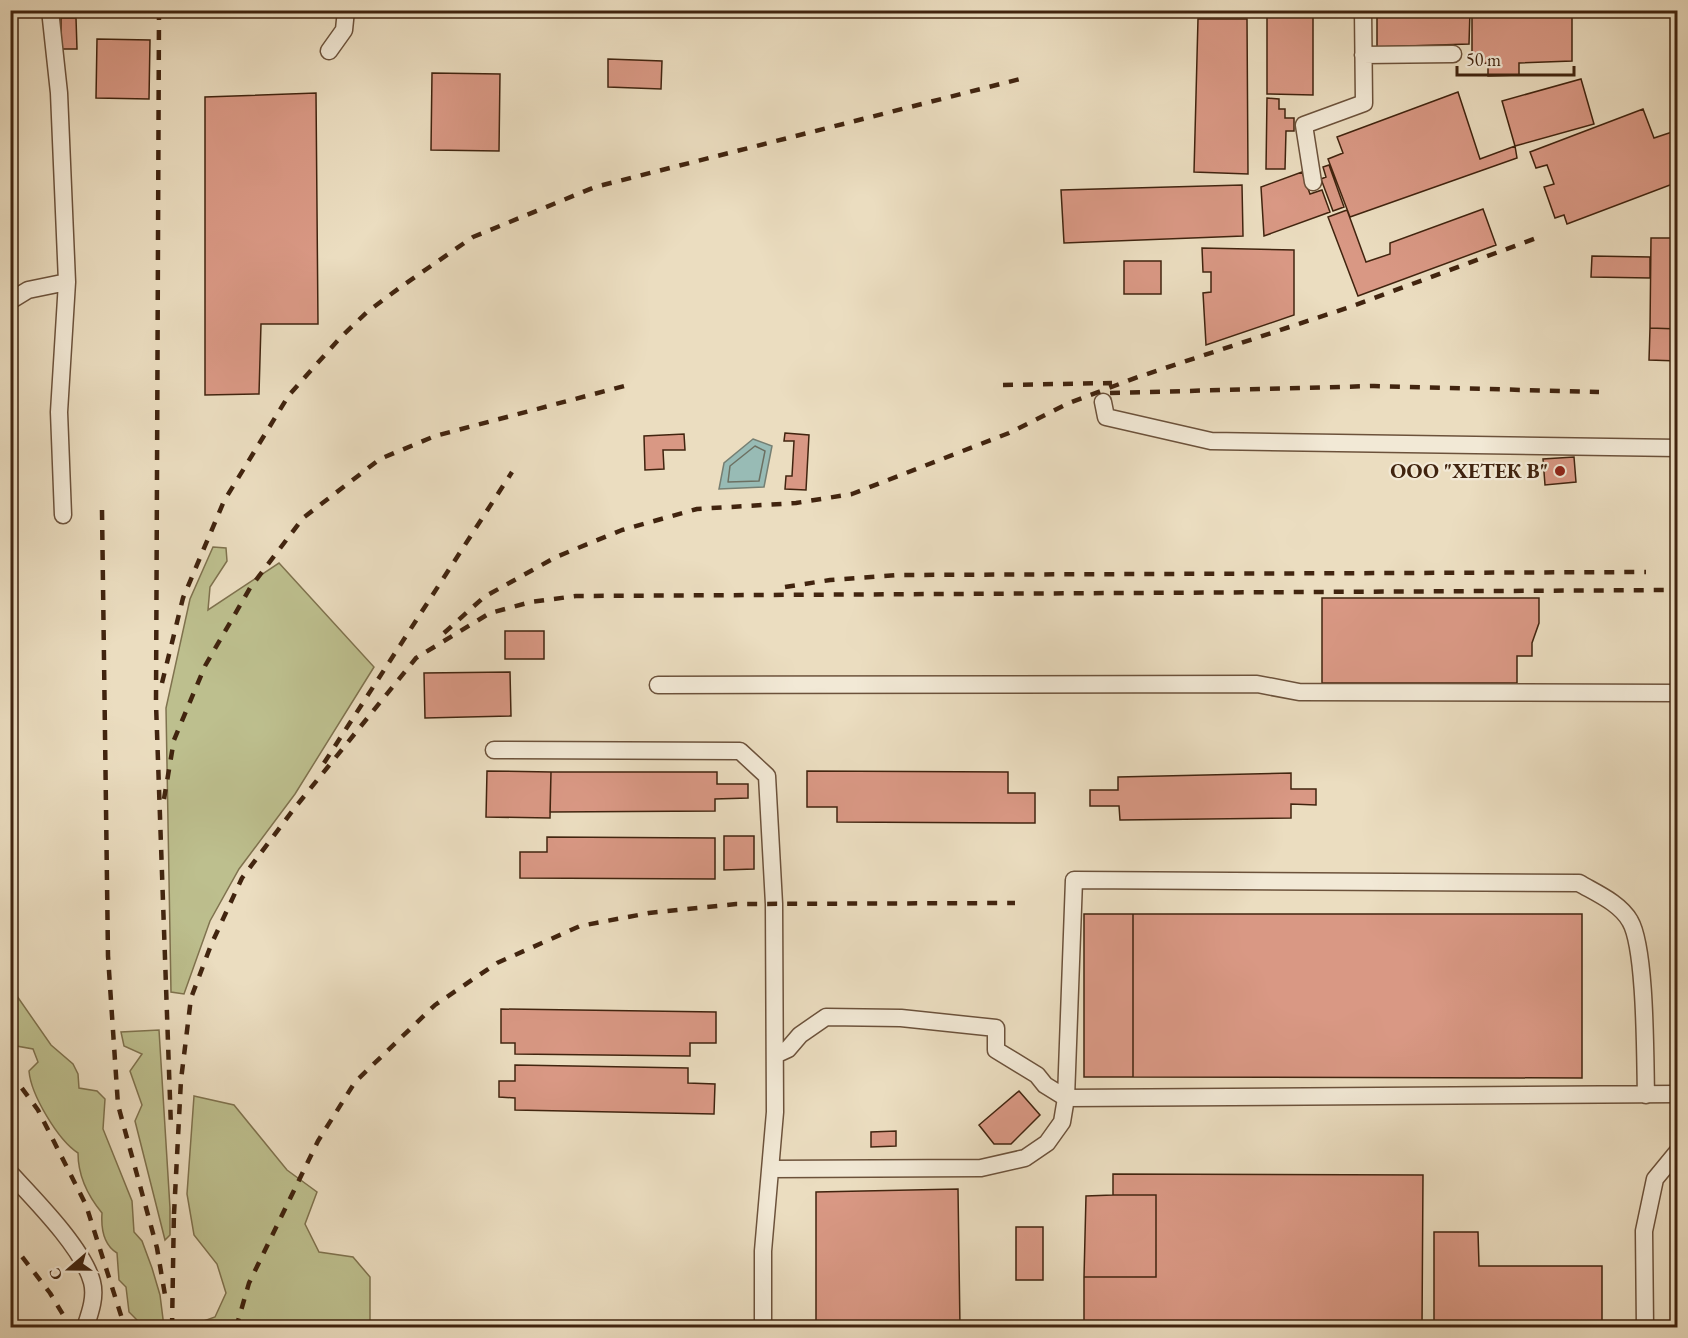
<svg xmlns="http://www.w3.org/2000/svg" width="1688" height="1338" font-family="'EB Garamond',serif">
  <style>
    .green { fill: #bdbf8e; stroke: #7f724e; stroke-width: 1.5 }
    .water { fill: #98bbb5; stroke: #757f73; stroke-width: 1.5 }
    .lines { fill: none; stroke-linecap: round; stroke-linejoin: round }
    .shore { stroke: #6c7062; stroke-width: 1.5 }
    .building { fill: #d99884; stroke: #41240f; stroke-width: 1.5 }
    .minor-casing { stroke: #6c523b; stroke-width: 19 }
    .minor { stroke: #f2e9d6; stroke-width: 16 }
    .rail { stroke: #41240f; stroke-width: 4.5; stroke-dasharray: 10 10; stroke-linecap: butt }
    .poi-dot { fill: #8f2418; stroke: #f2e9d6; stroke-width: 2 }
    .labels { text-anchor: middle; stroke-width: 4.5; stroke-linejoin: round; paint-order: stroke }
    .poi-label { font-size: 21px; font-weight: bold; fill: #41240f; stroke: #f2e9d6; text-anchor: end }
  </style>
  <rect width="100%" height="100%" fill="#ebddc0"/>
  <filter id="stains"><feTurbulence type="fractalNoise" baseFrequency=".00333" numOctaves="4"/><feColorMatrix values="0 0 0 0 .2 0 0 0 0 .09 0 0 0 0 .02 0 0 0 .5 -.17"/></filter>
  <radialGradient id="worn" r=".72"><stop offset=".6" stop-color="#630" stop-opacity="0"/><stop offset="1" stop-color="#630" stop-opacity=".3"/></radialGradient>
  <path class="green" d="M 213,547 L 226,548 L 227,561 L 210,587 L 208,610 L 279,563 L 374,667 L 295,794 L 239,869 L 210,921 L 184,994 L 171,992 L 166,708 L 190,599 Z
    M 10,986 L 51,1045 L 73,1064 L 78,1074 L 79,1088 L 97,1091 L 105,1099 L 103,1129 L 132,1201 L 134,1232 L 142,1241 L 152,1268 L 160,1295 L 164,1327 L 137,1327 L 140,1323 L 129,1312 L 126,1287 L 119,1280 L 117,1253 C 104,1245 101,1228 102,1213 C 88,1196 78,1175 78,1153 C 58,1140 31,1095 29,1071 L 38,1062 L 33,1049 L 11,1045 Z
    M 159,1030 L 170,1208 L 170,1235 L 165,1240 L 135,1121 L 142,1105 L 130,1071 L 142,1054 L 124,1046 L 121,1032 Z
    M 194,1096 L 234,1105 L 287,1170 L 317,1192 L 305,1224 L 319,1252 L 353,1257 L 370,1277 L 370,1327 L 187,1327 L 215,1317 L 226,1293 L 217,1264 L 194,1235 L 187,1194 Z"/>
  <path class="water" d="M 753,439 L 772,446 L 764,487 L 719,489 L 724,463 Z"/>
  <g class="lines">
    <path class="shore" d="M 755,446 L 765,451 L 759,481 L 728,482 L 730,466 Z"/>
  </g>
  <path class="building" d="M 1267,10 L 1313,10 L 1313,95 L 1267,94 Z
    M 1377,10 L 1470,10 L 1469,44 L 1377,47 Z
    M 1616,10 L 1652,10 L 1652,15 L 1616,15 Z
    M 1572,14 L 1572,61 L 1519,63 L 1519,75 L 1488,76 L 1488,63 L 1472,64 L 1472,16 Z
    M 61,18 L 76,18 L 77,49 L 61,49 Z
    M 1198,19 L 1247,19 L 1248,174 L 1194,172 Z
    M 97,39 L 150,40 L 149,99 L 96,98 Z
    M 608,59 L 662,61 L 661,89 L 608,87 Z
    M 432,73 L 500,74 L 499,151 L 431,150 Z
    M 1581,79 L 1594,124 L 1515,146 L 1502,101 Z
    M 1458,92 L 1480,159 L 1515,146 L 1517,158 L 1350,217 L 1328,159 L 1343,153 L 1337,137 Z
    M 316,93 L 318,324 L 261,324 L 259,394 L 205,395 L 205,97 Z
    M 1267,98 L 1279,99 L 1279,109 L 1285,109 L 1285,118 L 1294,118 L 1294,131 L 1286,131 L 1285,169 L 1266,169 Z
    M 1643,109 L 1654,138 L 1678,130 L 1678,182 L 1567,224 L 1564,215 L 1555,218 L 1544,187 L 1554,184 L 1547,165 L 1536,168 L 1530,152 Z
    M 1329,165 L 1344,207 L 1333,211 L 1321,179 L 1326,177 L 1323,167 Z
    M 1302,172 L 1310,194 L 1322,190 L 1330,212 L 1264,236 L 1261,187 Z
    M 1242,185 L 1243,236 L 1064,243 L 1061,190 Z
    M 10,207 L 15,207 L 16,249 L 10,249 Z
    M 1483,209 L 1496,245 L 1358,296 L 1328,217 L 1347,210 L 1366,262 L 1390,254 L 1390,243 Z
    M 1651,238 L 1678,238 L 1678,329 L 1650,328 Z
    M 1202,248 L 1294,250 L 1294,315 L 1206,345 L 1203,293 L 1211,292 L 1211,272 L 1203,272 Z
    M 1592,256 L 1650,257 L 1650,278 L 1591,277 Z
    M 1124,261 L 1161,261 L 1161,294 L 1124,294 Z
    M 1650,328 L 1678,329 L 1678,361 L 1649,360 Z
    M 785,433 L 809,435 L 806,490 L 785,489 L 786,476 L 792,476 L 794,441 L 784,441 Z
    M 684,434 L 685,450 L 663,450 L 664,469 L 645,470 L 644,436 Z
    M 1574,457 L 1576,482 L 1545,485 L 1543,459 Z
    M 1322,598 L 1539,598 L 1539,623 L 1532,643 L 1532,656 L 1517,656 L 1517,683 L 1322,683 Z
    M 505,631 L 544,631 L 544,659 L 505,659 Z
    M 510,672 L 511,716 L 425,718 L 424,673 Z
    M 487,771 L 551,772 L 550,818 L 486,817 Z
    M 807,771 L 1008,772 L 1008,793 L 1035,793 L 1035,823 L 837,822 L 837,807 L 807,807 Z
    M 551,772 L 717,772 L 717,784 L 748,784 L 748,798 L 715,799 L 715,811 L 550,812 Z
    M 1291,773 L 1291,789 L 1316,789 L 1316,805 L 1291,804 L 1291,818 L 1120,820 L 1119,806 L 1090,806 L 1090,790 L 1118,790 L 1118,777 Z
    M 724,836 L 754,836 L 754,869 L 724,870 Z
    M 547,837 L 715,838 L 715,879 L 520,878 L 520,852 L 547,852 Z
    M 1084,914 L 1133,914 L 1133,1077 L 1084,1077 Z
    M 1133,914 L 1582,914 L 1582,1078 L 1133,1077 Z
    M 501,1009 L 716,1012 L 716,1043 L 690,1043 L 690,1056 L 515,1054 L 515,1043 L 501,1043 Z
    M 515,1065 L 688,1068 L 688,1083 L 715,1084 L 714,1114 L 515,1110 L 515,1098 L 499,1097 L 499,1081 L 515,1081 Z
    M 1019,1091 L 1040,1115 L 1011,1144 L 994,1144 L 979,1125 Z
    M 896,1131 L 896,1146 L 871,1147 L 871,1132 Z
    M 1113,1174 L 1423,1175 L 1422,1328 L 1084,1328 L 1084,1277 L 1156,1277 L 1156,1195 L 1113,1195 Z
    M 958,1189 L 960,1328 L 816,1328 L 816,1192 Z
    M 1113,1195 L 1156,1195 L 1156,1277 L 1084,1277 L 1086,1196 Z
    M 1016,1227 L 1043,1227 L 1043,1280 L 1016,1280 Z
    M 1434,1232 L 1478,1232 L 1479,1266 L 1602,1266 L 1602,1328 L 1434,1328 Z"/>
  <g class="lines">
    <g class="minor-casing">
      <path id="minor" d="M 50,10 L 59,93 L 67,282 L 59,412 L 63,515
        M 329,51 L 344,30 L 346,10
        M 1363,55 L 1453,54
        M 1313,182 L 1304,125 L 1364,103 L 1363,10
        M 10,301 L 28,290 L 67,282
        M 1103,402 L 1106,417 L 1211,441 L 1678,448
        M 658,685 L 1257,684 L 1299,692 L 1678,693
        M 494,750 L 740,751 L 767,776 L 774,904 L 775,1112 L 763,1251 L 763,1328
        M 775,1055 L 788,1049 L 800,1035 L 826,1017 L 901,1018 L 996,1028 L 996,1050 L 1037,1075 L 1045,1085 L 1066,1098 L 1074,880 L 1579,883 C 1596,893 1620,903 1630,921 C 1646,948 1645,1058 1646,1095
        M 770,1169 L 981,1168 L 1025,1158 L 1047,1143 L 1062,1122 L 1066,1098 L 1678,1094
        M 10,1173 C 34,1199 83,1248 92,1282 C 96,1297 90,1313 85,1328
        M 1645,1328 L 1644,1231 L 1655,1179 L 1678,1151"/>
    </g>
    <use href="#minor" class="minor"/>
    <path class="rail" d="M 159,10 L 156,704 L 171,1127
      M 1003,385 L 1112,383
      M 1110,393 L 1374,386 L 1599,392
      M 102,510 L 108,956 L 118,1105 L 157,1248 L 166,1301
      M 785,587 L 830,580 L 897,575 L 1646,572
      M 444,633 L 484,597 L 556,557 L 622,530 L 697,509 L 796,503 L 852,494 L 1009,433 L 1069,403 L 1138,377 L 1350,307 L 1539,237
      M 162,683 L 183,598 L 224,501 L 289,395 L 340,338 L 367,312 L 402,286 L 473,237 L 595,187 L 1028,77
      M 324,763 L 512,472
      M 164,799 L 174,740 L 205,666 L 250,588 L 303,518 L 380,459 L 435,436 L 628,385
      M 10,1072 L 38,1110 L 86,1205 L 125,1328
      M 174,1214 L 181,1080 L 191,998 L 211,945 L 242,878 L 293,810 L 416,658 L 490,613 L 531,602 L 576,596 L 1676,590
      M 10,1241 L 50,1293 L 71,1328
      M 172,1328 L 174,1208
      M 236,1328 L 249,1283 L 318,1141 L 355,1082 L 435,1005 L 497,963 L 580,926 L 649,913 L 736,904 L 1015,903"/>
  </g>
  <circle class="poi-dot" cx="1560" cy="471" r="6"/>
  <g class="labels">
    <g class="poi-label">
      <text x="1548" y="478">ООО "ХЕТЕК В"</text>
    </g>
  </g>
  <rect width="1688" height="1338" fill="none" stroke="#ebddc0" stroke-width="36"/>
  <rect x="12" y="12" width="1664" height="1314" fill="none" stroke="#41240f" stroke-width="3"/>
  <rect x="18" y="18" width="1652" height="1302" fill="none" stroke="#41240f" stroke-width="1.5"/>
  <g transform="translate(69 1269) rotate(250)" stroke="#f2e9d6" stroke-width="4.5" paint-order="stroke">
  <path d="M0-4.5L10 22L0 15L-10 22Z" fill="#41240f"/>
  <text y="-9" font-size="16" font-weight="bold" text-anchor="middle" fill="#41240f">С</text>
  </g>
  <path d="M1457 66v9h117v-9" fill="none" stroke="#41240f" stroke-width="3"/>
  <text x="1466" y="66" font-size="18" fill="#41240f" stroke="#f2e9d6" stroke-width="4.5" paint-order="stroke">50 m</text>
  <rect width="100%" height="100%" filter="url(#stains)"/>
  <rect width="100%" height="100%" fill="url(#worn)"/>
</svg>
